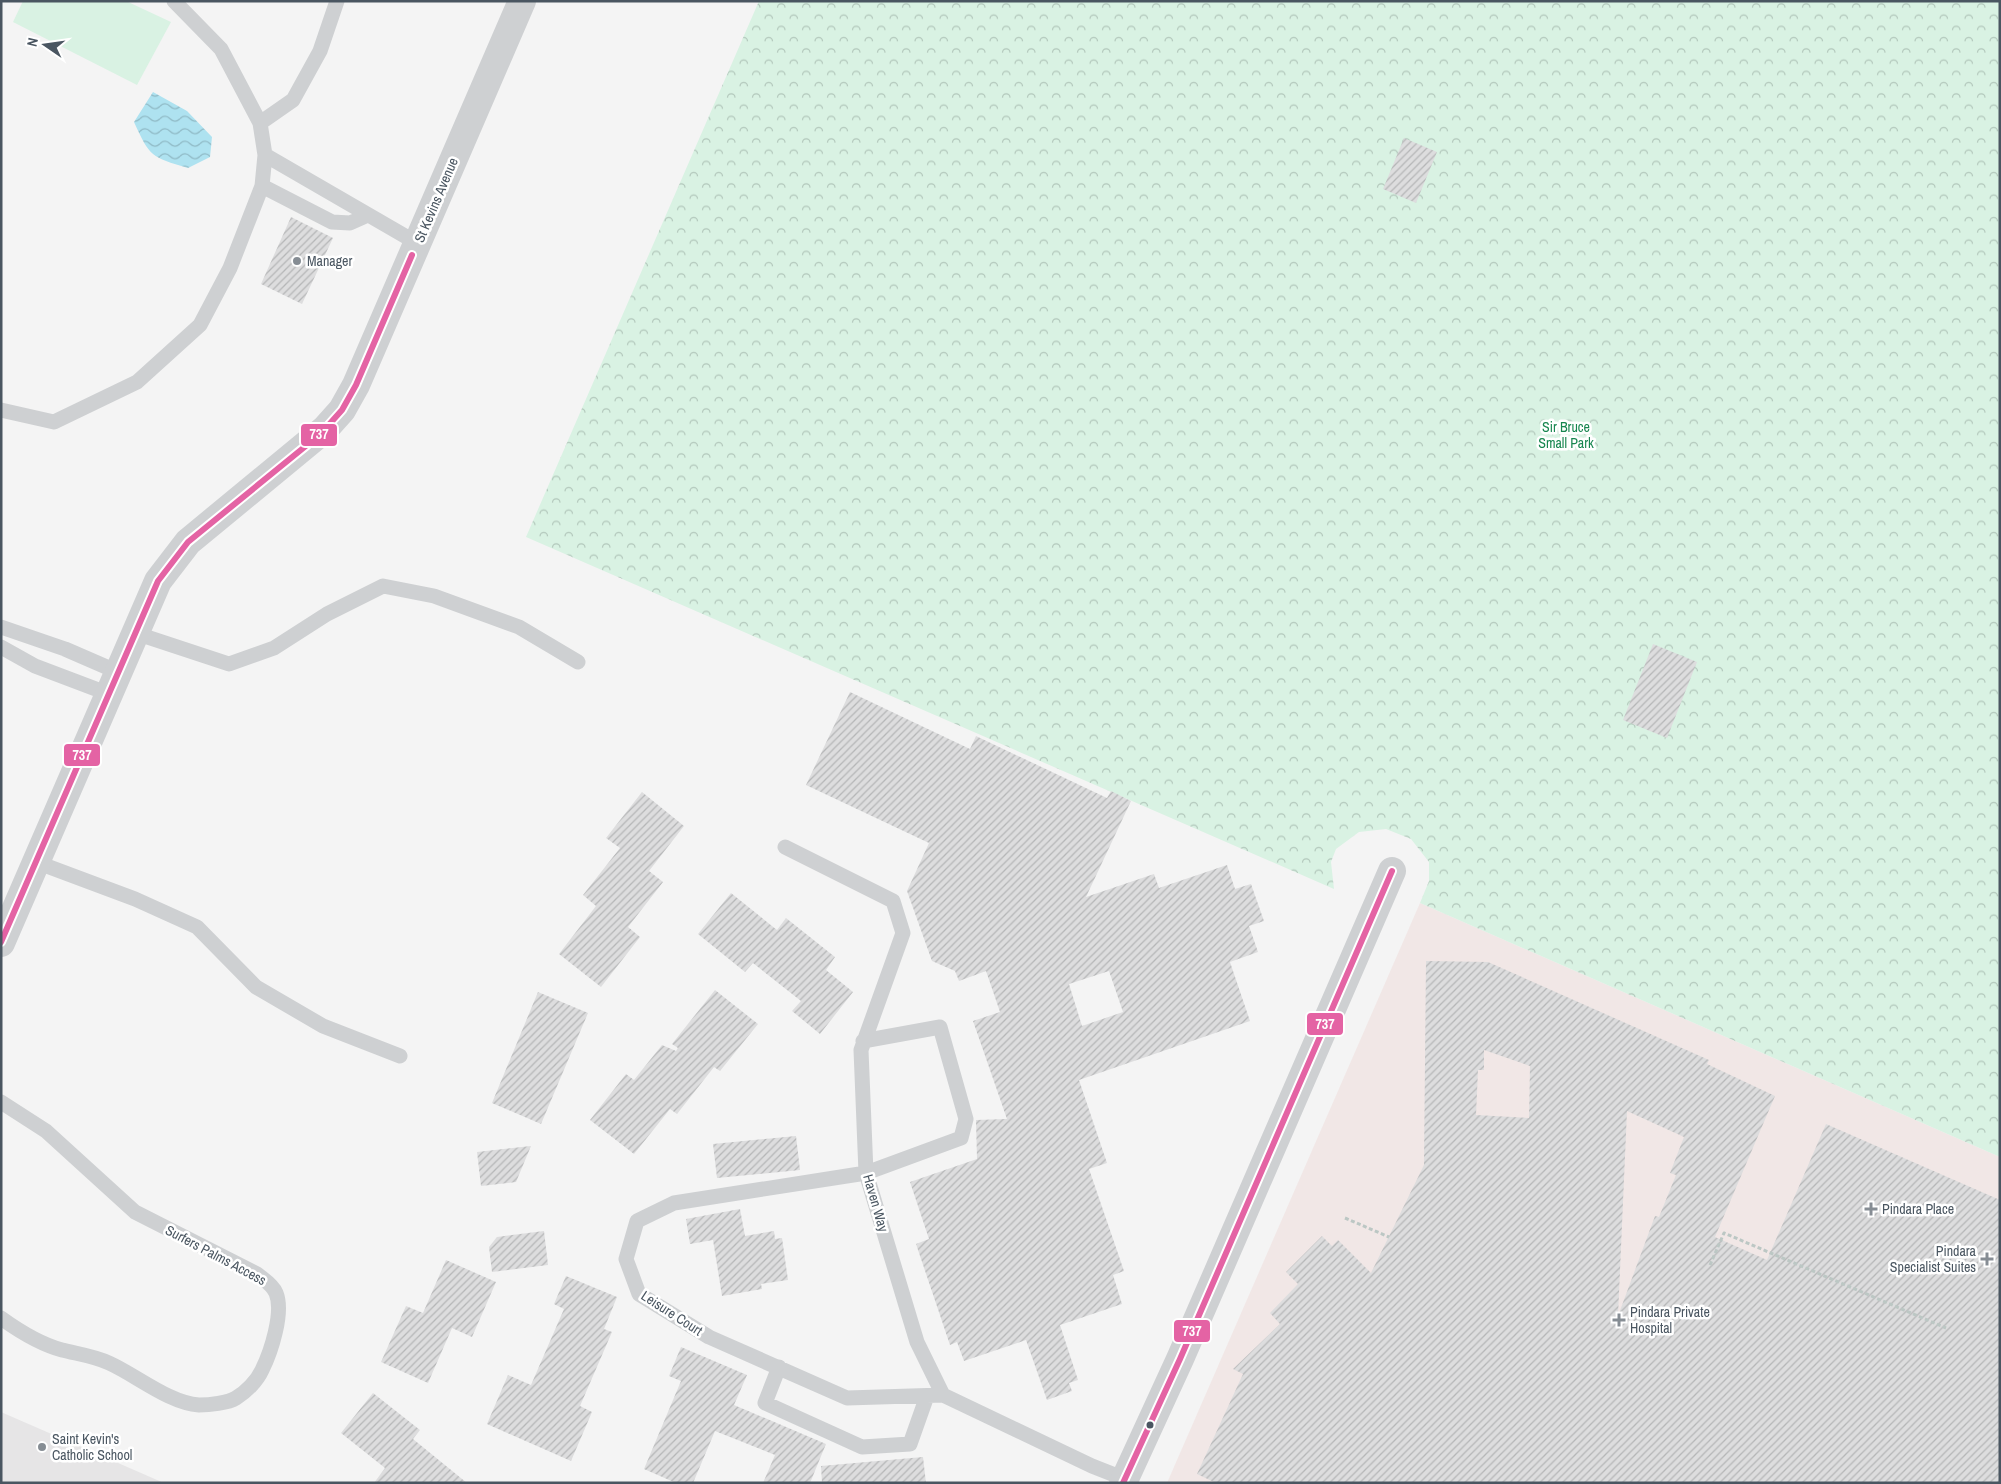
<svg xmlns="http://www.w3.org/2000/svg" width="2001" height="1484" font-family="'Archivo Narrow',sans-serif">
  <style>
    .education { fill: #e6e5e6 }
    .medical { fill: #f1e7e6 }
    .green { fill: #d9f2e3 }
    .forest { fill: url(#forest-crowns) }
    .water { fill: url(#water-waves) }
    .building { fill: url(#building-hatch); fill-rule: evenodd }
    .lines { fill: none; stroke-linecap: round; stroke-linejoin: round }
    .path { stroke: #bcc7c4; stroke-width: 3; stroke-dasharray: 4 2.5; stroke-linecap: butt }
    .service { stroke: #ced0d2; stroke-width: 15 }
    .minor { stroke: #ced0d2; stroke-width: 28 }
    .bus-1-casing { stroke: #fff; stroke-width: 10 }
    .bus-1 { stroke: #e463a4; stroke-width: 6 }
    .poi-dot { fill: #868d94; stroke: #fff; stroke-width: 2 }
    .bus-dot { fill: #4a5661; stroke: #fff; stroke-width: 2 }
    .labels { text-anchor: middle; stroke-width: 5; stroke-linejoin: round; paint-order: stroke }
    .street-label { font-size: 14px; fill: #4a5661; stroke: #fff }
    .poi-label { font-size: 14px; fill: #4a5661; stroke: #fff; text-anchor: start }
    .park-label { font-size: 14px; fill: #17864f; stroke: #fff }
    .line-badge { stroke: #fff; stroke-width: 2 }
    .badge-label { font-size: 14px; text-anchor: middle; font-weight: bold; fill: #fff }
  </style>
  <defs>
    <pattern id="forest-crowns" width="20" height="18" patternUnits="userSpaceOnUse" patternTransform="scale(1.25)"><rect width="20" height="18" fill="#d9f2e3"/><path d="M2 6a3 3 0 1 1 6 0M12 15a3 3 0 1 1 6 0" fill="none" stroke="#b2c7bb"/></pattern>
    <pattern id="water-waves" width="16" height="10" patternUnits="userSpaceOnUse" patternTransform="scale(1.25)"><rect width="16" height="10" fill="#aee2f0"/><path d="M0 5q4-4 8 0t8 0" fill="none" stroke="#90bac6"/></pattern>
    <pattern id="building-hatch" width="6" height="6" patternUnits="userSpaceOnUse" patternTransform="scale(1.25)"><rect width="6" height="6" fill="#ddddde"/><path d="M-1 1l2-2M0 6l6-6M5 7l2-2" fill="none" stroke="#b5b6b7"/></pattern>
  </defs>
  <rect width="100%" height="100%" fill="#f4f4f4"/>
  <path class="education" d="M 1,1412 L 164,1483 L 1,1483 Z"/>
  <path class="medical" d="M 1420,903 L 2000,1157 L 2000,1483 L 1167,1483 Z"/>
  <path class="green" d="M 23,1 L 126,1 L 171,22 L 137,85 L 13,22 Z"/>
  <path class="forest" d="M 759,1 L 2000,1 L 2000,1157 L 1420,903 L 1429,881 L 1429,862 L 1411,839 L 1386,829 L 1359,832 L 1336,849 L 1331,862 L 1334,889 L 526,537 Z"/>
  <path class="water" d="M 153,92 L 187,111 L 212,137 L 210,157 L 188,168 C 151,157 150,157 134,122 Z"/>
  <path class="building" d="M 1404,138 L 1437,152 L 1416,203 L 1383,189 Z
    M 291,217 L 333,238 L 302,304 L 261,284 Z
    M 1653,644 L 1697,662 L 1667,738 L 1623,720 Z
    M 850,692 L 970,749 L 976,736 L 1107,798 L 1111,791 L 1131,801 L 1086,897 L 1154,874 L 1159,888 L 1227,865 L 1235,889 L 1251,884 L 1264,921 L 1249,926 L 1258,952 L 1230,962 L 1250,1021 L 1079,1080 L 1107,1163 L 1089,1169 L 1124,1271 L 1113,1275 L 1122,1304 L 1060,1325 L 1078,1380 L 1069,1383 L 1072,1391 L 1047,1400 L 1026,1340 L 964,1361 L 957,1342 L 950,1345 L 916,1244 L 929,1239 L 910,1182 L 977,1159 L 976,1120 L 1007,1119 L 973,1021 L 1000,1012 L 986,971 L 959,981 L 955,971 L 932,961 L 907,891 L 929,843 L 806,785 ZM 1109,971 L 1123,1012 L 1082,1026 L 1069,984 Z
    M 642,792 L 684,826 L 649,871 L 663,882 L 628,927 L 640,937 L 601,987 L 559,954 L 596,906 L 583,895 L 620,848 L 606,838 Z
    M 731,893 L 777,930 L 786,918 L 835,957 L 826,970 L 853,992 L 820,1034 L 792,1011 L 801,1001 L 753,963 L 745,972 L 698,934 Z
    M 1426,961 L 1488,962 L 1709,1060 L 1707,1064 L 1775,1096 L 1715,1237 L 1767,1260 L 1826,1124 L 2000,1200 L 2000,1483 L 1216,1483 L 1197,1474 L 1243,1374 L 1233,1369 L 1280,1324 L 1270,1313 L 1298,1284 L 1286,1272 L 1322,1236 L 1332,1246 L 1338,1240 L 1371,1273 L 1424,1165 ZM 1484,1050 L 1530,1066 L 1529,1118 L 1476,1115 L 1478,1070 L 1484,1070 ZM 1627,1111 L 1684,1137 L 1670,1173 L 1676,1175 L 1659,1217 L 1655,1216 L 1618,1316 Z
    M 715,990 L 758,1024 L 720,1071 L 714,1067 L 677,1114 L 670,1109 L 634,1154 L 590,1120 L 626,1074 L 634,1080 L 662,1045 L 676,1051 L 678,1048 L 672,1044 Z
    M 538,992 L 588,1013 L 541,1124 L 492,1103 Z
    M 796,1136 L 800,1170 L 717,1178 L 713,1144 Z
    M 531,1146 L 516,1182 L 481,1186 L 477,1152 Z
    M 740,1209 L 745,1236 L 774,1231 L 775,1239 L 782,1238 L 788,1280 L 761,1284 L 762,1289 L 722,1296 L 713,1240 L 690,1244 L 686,1219 Z
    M 544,1231 L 548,1265 L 492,1272 L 489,1247 L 497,1237 Z
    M 446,1260 L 496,1282 L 472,1337 L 452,1328 L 428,1383 L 381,1362 L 406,1306 L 423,1313 Z
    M 566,1276 L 617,1297 L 604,1329 L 612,1332 L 580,1406 L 592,1412 L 571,1461 L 487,1424 L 508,1375 L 531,1385 L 564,1309 L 554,1304 Z
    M 681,1347 L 747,1375 L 734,1405 L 826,1444 L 810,1483 L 763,1483 L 775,1455 L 715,1431 L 693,1483 L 676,1483 L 644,1469 L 681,1381 L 669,1376 Z
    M 373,1393 L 420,1430 L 413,1439 L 467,1483 L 374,1483 L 385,1468 L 341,1433 Z
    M 923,1457 L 926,1483 L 822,1483 L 821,1466 Z"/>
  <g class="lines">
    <path class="path" d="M 1345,1218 L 1389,1237
      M 1710,1265 L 1724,1233 L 1946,1328"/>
    <path class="service" d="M 260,123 L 293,100 L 320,51 L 337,1
      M 265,155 L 417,243
      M 262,186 L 332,222 L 350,223 L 368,215
      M 1,410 L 54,422 L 137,382 L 200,325 L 230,268 L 262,186 L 265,155 L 260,123 L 221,49 L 174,1
      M 1,627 L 65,649 L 118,672
      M 135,633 L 229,664 L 274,648 L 327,614 L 383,586 L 434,596 L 519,627 L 578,662
      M 1,647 L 35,666 L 109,694
      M 785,847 L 893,901 L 903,933 L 861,1050 L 866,1173 L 917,1342 L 943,1395 L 1092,1466 L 1125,1479
      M 36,862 L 135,899 L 197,927 L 256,987 L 323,1026 L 400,1056
      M 863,1041 L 940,1027 L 966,1119 L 961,1138 L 866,1173 L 674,1203 L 637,1221 L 626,1259 L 639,1294 L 709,1337 L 847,1398 L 943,1395
      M 1,1102 L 46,1131 L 135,1212 L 257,1274 C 264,1280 272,1284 276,1293 C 284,1312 271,1352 262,1370 C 257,1381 246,1392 236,1398 C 228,1403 209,1405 199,1405 C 169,1403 136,1375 109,1363 C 94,1356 78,1354 62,1350 C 40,1344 19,1331 1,1318
      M 779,1367 L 765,1403 L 862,1447 L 910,1444 L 927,1396"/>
    <path class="minor" d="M 1,943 L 158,581 L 188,542 L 325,429 L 342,410 L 356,385 L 522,1
      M 1123,1483 L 1180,1359 L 1392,871"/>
    <g class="bus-1-casing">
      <path id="bus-1" d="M 1,942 L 158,581 L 188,542 L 307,445 L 325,429 L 342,410 L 356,385 L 412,255
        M 1123,1483 L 1180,1359 L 1392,871"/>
    </g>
    <use href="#bus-1" class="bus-1"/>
  </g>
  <g class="poi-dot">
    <circle cx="297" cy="261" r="5"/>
    <path d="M1868.5 1201.5h5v5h5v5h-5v5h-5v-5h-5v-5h5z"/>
    <path d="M1984.5 1251.5h5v5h5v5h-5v5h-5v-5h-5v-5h5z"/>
    <path d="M1616.5 1312.5h5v5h5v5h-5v5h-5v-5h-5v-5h5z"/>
    <circle cx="42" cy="1447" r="5"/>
  </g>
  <circle class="bus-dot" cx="1150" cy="1425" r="4.5"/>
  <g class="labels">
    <g class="street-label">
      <text transform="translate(436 200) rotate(-67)" y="5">St Kevins Avenue</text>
      <text transform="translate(876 1203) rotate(74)" y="5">Haven Way</text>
      <text transform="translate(216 1255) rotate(28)" y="5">Surfers Palms Access</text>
      <text transform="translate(672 1313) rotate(33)" y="5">Leisure Court</text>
    </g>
    <g class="poi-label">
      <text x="307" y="266">Manager</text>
      <text x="1882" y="1214">Pindara Place</text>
      <text x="1976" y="1256" text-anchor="end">Pindara<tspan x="1976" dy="16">Specialist Suites</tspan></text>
      <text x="1630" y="1317">Pindara Private<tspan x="1630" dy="16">Hospital</tspan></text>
      <text x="52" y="1444">Saint Kevin's<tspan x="52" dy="16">Catholic School</tspan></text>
    </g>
    <g class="park-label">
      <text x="1566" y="432">Sir Bruce<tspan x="1566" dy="16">Small Park</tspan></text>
    </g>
  </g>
  <g class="line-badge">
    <rect x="300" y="423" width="38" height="24" rx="5" fill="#e463a4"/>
    <rect x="63" y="743" width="38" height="24" rx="5" fill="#e463a4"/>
    <rect x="1306" y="1012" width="38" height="24" rx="5" fill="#e463a4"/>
    <rect x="1173" y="1319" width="38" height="24" rx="5" fill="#e463a4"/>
  </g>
  <g class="badge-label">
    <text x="319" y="439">737</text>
    <text x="82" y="760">737</text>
    <text x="1325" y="1029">737</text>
    <text x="1192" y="1336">737</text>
  </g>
  <rect width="2001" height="1484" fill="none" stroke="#4a5661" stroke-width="5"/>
  <g transform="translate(45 45) rotate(283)" stroke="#ffffff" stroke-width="4" paint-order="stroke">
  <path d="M0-4L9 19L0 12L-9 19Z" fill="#4a5661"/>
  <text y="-8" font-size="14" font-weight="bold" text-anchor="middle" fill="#4a5661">N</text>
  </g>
</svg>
